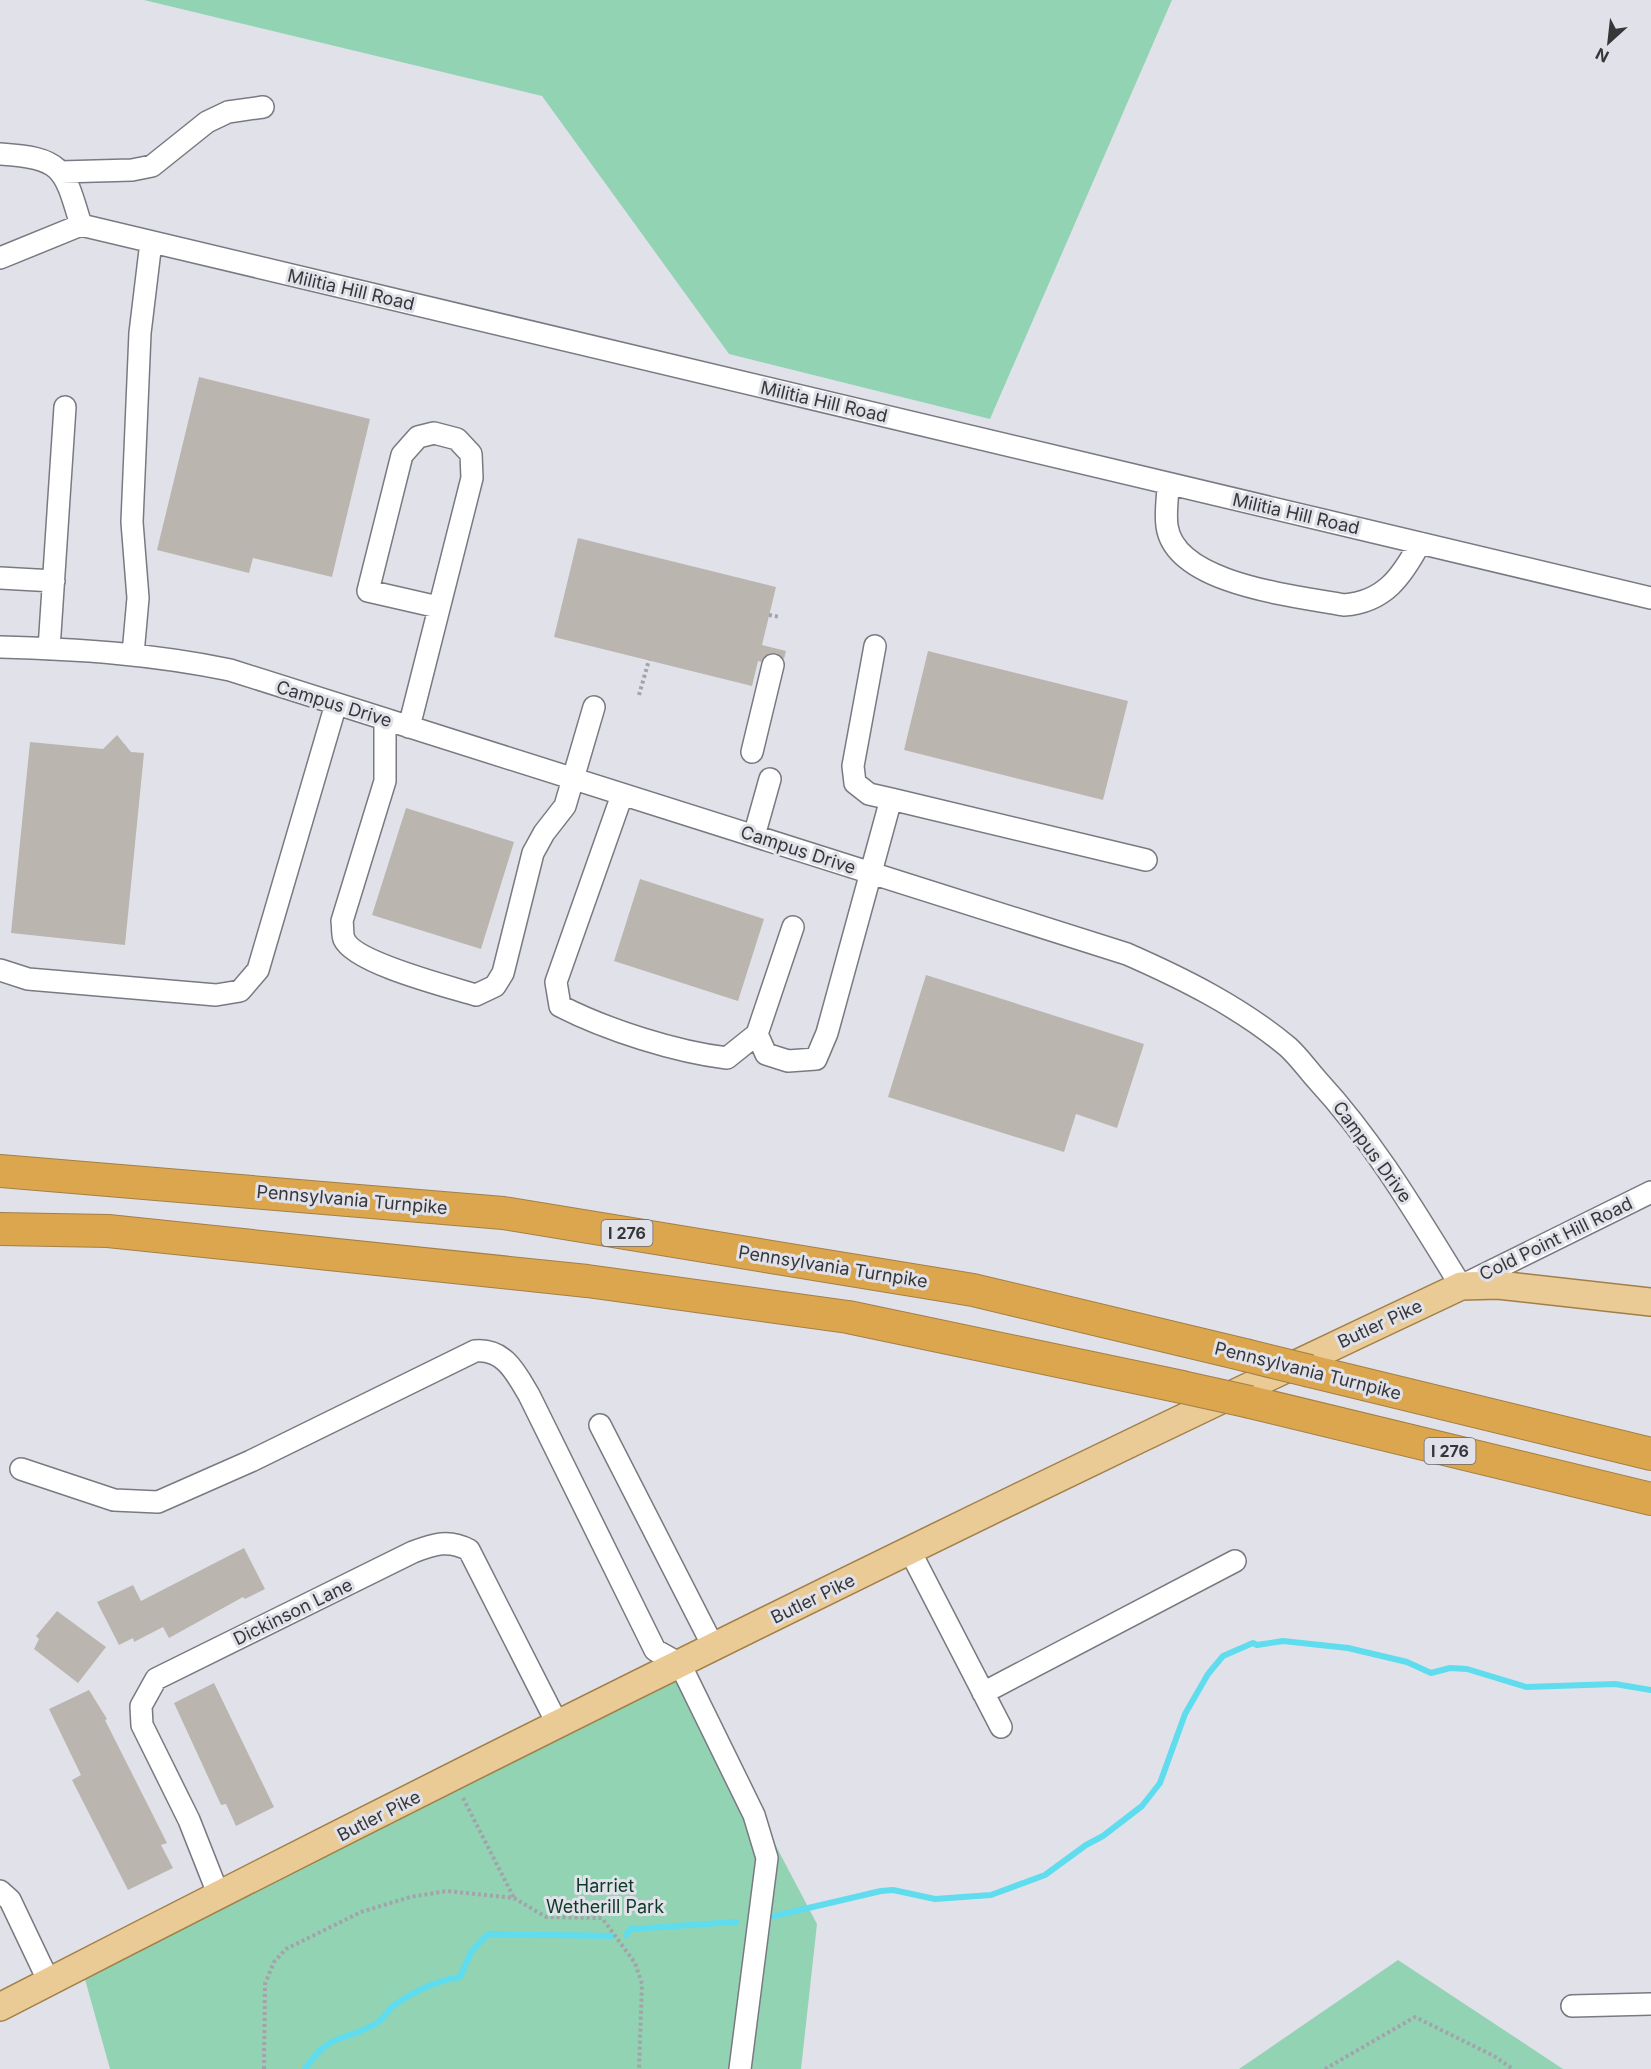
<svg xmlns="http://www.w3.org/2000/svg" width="1651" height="2069" font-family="Inter,sans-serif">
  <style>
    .green { fill: #92d3b4 }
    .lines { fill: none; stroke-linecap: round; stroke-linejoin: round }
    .stream { stroke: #5fdced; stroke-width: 6 }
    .building { fill: #bbb5af }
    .minor-casing { stroke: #797a81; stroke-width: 24 }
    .major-casing { stroke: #a27f47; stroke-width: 30 }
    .highway-casing { stroke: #a27f47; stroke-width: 34 }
    .path { stroke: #a3a3a9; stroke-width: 4; stroke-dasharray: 3 3; stroke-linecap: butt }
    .minor { stroke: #fff; stroke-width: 21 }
    .major { stroke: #eaca95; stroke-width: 27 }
    .highway { stroke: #dca64e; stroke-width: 32 }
    .highway-bridge-casing { stroke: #a27f47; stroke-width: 34; stroke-linecap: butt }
    .highway-bridge { stroke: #dca64e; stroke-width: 32 }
    .labels { text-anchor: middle; stroke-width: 6; stroke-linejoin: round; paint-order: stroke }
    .shield { fill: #e1e2e9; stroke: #6a6a6e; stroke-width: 1.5 }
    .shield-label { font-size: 16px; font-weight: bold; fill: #37373a }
    .street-label { font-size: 18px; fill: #37373a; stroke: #e1e2e9 }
    .park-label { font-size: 18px; fill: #0f3a29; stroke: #e1e2e9 }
  </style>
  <rect width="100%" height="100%" fill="#e1e2e9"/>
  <path class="green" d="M 144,0 L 1172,0 L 990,419 L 729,354 L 542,96 Z
    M 680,1664 L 817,1924 L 801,2069 L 110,2069 L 81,1965 Z
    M 1398,1960 L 1563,2069 L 1239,2069 Z"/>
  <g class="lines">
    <path class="stream" d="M 774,1916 L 881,1891 L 893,1890 L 935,1899 L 991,1895 L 1045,1875 L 1086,1845 L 1103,1836 L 1142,1806 L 1160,1783 L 1185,1714 L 1208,1674 L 1223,1656 L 1253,1643 L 1257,1645 L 1283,1641 L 1348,1648 L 1407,1662 L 1431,1673 L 1450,1668 L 1467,1669 L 1526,1687 L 1615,1684 L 1651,1690
      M 626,1935 L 631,1929 L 736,1922
      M 305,2069 C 331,2030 344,2043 377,2023 C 384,2019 387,2011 393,2006 C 414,1991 435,1981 460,1977 L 471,1952 L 488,1934 L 612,1936"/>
  </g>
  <path class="building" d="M 199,377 L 370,419 L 332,577 L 253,558 L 249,573 L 157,550 Z
    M 578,538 L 776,587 L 762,645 L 786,651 L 784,659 L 777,653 L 770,653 L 761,662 L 758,661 L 752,686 L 554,637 Z
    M 928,651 L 1128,701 L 1103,800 L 904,750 Z
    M 117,735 L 131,752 L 144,753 L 125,945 L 11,933 L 30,742 L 103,749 Z
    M 406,808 L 514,842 L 481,949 L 372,915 Z
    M 640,879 L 764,919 L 738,1001 L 614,961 Z
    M 926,975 L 1144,1044 L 1117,1128 L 1076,1114 L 1064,1152 L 888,1097 Z
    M 244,1548 L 265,1589 L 245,1599 L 243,1597 L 169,1638 L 163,1627 L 134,1642 L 133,1638 L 119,1645 L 97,1602 L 133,1585 L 141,1601 Z
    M 57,1611 L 106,1647 L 78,1683 L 34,1649 L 39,1639 L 36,1636 Z
    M 214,1683 L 274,1807 L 236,1826 L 226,1804 L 221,1805 L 174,1703 Z
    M 89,1690 L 107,1719 L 105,1720 L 167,1843 L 161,1845 L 173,1868 L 128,1890 L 72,1780 L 81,1775 L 49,1709 Z"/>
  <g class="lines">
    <g class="minor-casing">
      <path id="minor" d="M 0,154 C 63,158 64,168 81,225
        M 60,172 L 132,170 L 152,166 L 207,122 L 228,112 L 263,107
        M 0,258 L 81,225 L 1651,598
        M 1168,484 C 1168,497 1165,512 1167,526 C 1175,585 1298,596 1344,605 C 1385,602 1402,576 1420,543
        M 0,578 L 54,581
        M 875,646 L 853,766 L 855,783 L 869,794 L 891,799
        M 0,647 C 78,649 153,654 230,670 L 1127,954 C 1184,979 1240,1007 1288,1047 C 1299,1057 1308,1070 1318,1081 C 1375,1143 1417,1215 1461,1286 L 1651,1192
        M 49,649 L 65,407
        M 133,654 L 138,598 L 132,522 L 140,333 L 151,242
        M 385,719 L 385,781 L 342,921 C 343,926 342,934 344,939 C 354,963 450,987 476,995 L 495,986 L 503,973 L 533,853 L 544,833 L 565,806 L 594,707
        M 409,727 L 472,478 L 471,454 L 457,439 L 434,433 L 418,437 L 402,455 L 368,591 L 438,607
        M 752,752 L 773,665
        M 622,795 L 556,982 L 560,1006 C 607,1030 676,1052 727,1058 L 757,1034 L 766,1054 L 788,1061 L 816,1059 L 827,1033 L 891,799 L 1146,860
        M 754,836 L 770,779
        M 0,970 L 28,979 L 216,995 L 240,991 L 258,970 L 336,704
        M 757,1034 L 793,927
        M 600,1425 L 714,1648
        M 21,1469 L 114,1500 L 158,1502 L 251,1461 L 475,1351 C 504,1348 516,1373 529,1395 L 655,1650 L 680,1664 L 754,1815 L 767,1858 L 740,2069
        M 910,1551 L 1001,1727
        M 983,1693 L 1235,1561
        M 0,1891 L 10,1900 L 49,1982
        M 219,1896 L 189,1820 L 142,1725 L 141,1706 L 156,1679 L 413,1552 C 434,1544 449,1539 469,1550 L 558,1725
        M 1572,2006 L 1651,2004"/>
    </g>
    <g class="major-casing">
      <path id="major" d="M 0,2007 C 483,1758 970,1517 1461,1286 L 1498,1285 L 1651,1302"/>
    </g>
    <g class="highway-casing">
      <path id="highway" d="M 0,1171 L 503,1213 L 973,1290 L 1245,1355
        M 0,1229 L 108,1231 L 587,1281 L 848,1317 L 1182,1387
        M 1310,1371 L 1651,1454
        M 1250,1402 L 1651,1499"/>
    </g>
    <path class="path" d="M 769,615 L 780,617
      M 639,695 L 649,660
      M 463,1798 L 514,1898
      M 264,2069 L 265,1984 L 274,1962 L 286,1949 L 361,1912 L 410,1897 L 447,1891 L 514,1898 L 546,1917 L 602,1918 L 635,1963 L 642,1984 L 639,2069
      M 1325,2069 L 1415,2017 L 1494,2056 L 1513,2069"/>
    <use href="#minor" class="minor"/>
    <use href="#major" class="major"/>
    <use href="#highway" class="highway"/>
    <g class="highway-bridge-casing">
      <path id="highway-bridge" d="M 1245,1355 L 1310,1371
        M 1182,1387 L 1250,1402"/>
    </g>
    <use href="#highway-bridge" class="highway-bridge"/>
  </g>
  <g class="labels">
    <g class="shield">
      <rect x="601.5" y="1220" width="51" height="26" rx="4.5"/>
      <rect x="1424.5" y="1438" width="51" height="26" rx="4.5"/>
    </g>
    <g class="shield-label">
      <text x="627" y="1239">I 276</text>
      <text x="1450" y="1457">I 276</text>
    </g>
    <g class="street-label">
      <text transform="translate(351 290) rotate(13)" y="6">Militia Hill Road</text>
      <text transform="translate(824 402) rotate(13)" y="6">Militia Hill Road</text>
      <text transform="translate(1296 514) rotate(13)" y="6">Militia Hill Road</text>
      <text transform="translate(334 704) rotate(17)" y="6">Campus Drive</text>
      <text transform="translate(798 850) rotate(18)" y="6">Campus Drive</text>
      <text transform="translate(1372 1152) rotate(54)" y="6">Campus Drive</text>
      <text transform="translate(352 1200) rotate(5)" y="6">Pennsylvania Turnpike</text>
      <text transform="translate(1556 1239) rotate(-26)" y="6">Cold Point Hill Road</text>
      <text transform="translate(833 1267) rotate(9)" y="6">Pennsylvania Turnpike</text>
      <text transform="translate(1380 1324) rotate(-25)" y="6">Butler Pike</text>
      <text transform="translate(1308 1371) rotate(14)" y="6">Pennsylvania Turnpike</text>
      <text transform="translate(813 1599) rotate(-26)" y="6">Butler Pike</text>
      <text transform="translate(293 1612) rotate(-26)" y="6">Dickinson Lane</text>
      <text transform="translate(379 1816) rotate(-27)" y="6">Butler Pike</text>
    </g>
    <g class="park-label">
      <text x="605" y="1892">Harriet<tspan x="605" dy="21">Wetherill Park</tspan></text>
    </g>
  </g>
  <g transform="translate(1609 42) rotate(207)" stroke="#e1e2e9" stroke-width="4.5" paint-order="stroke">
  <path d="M0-4.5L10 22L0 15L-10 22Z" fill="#37373a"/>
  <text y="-9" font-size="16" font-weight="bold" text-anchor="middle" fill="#37373a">N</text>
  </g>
</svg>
